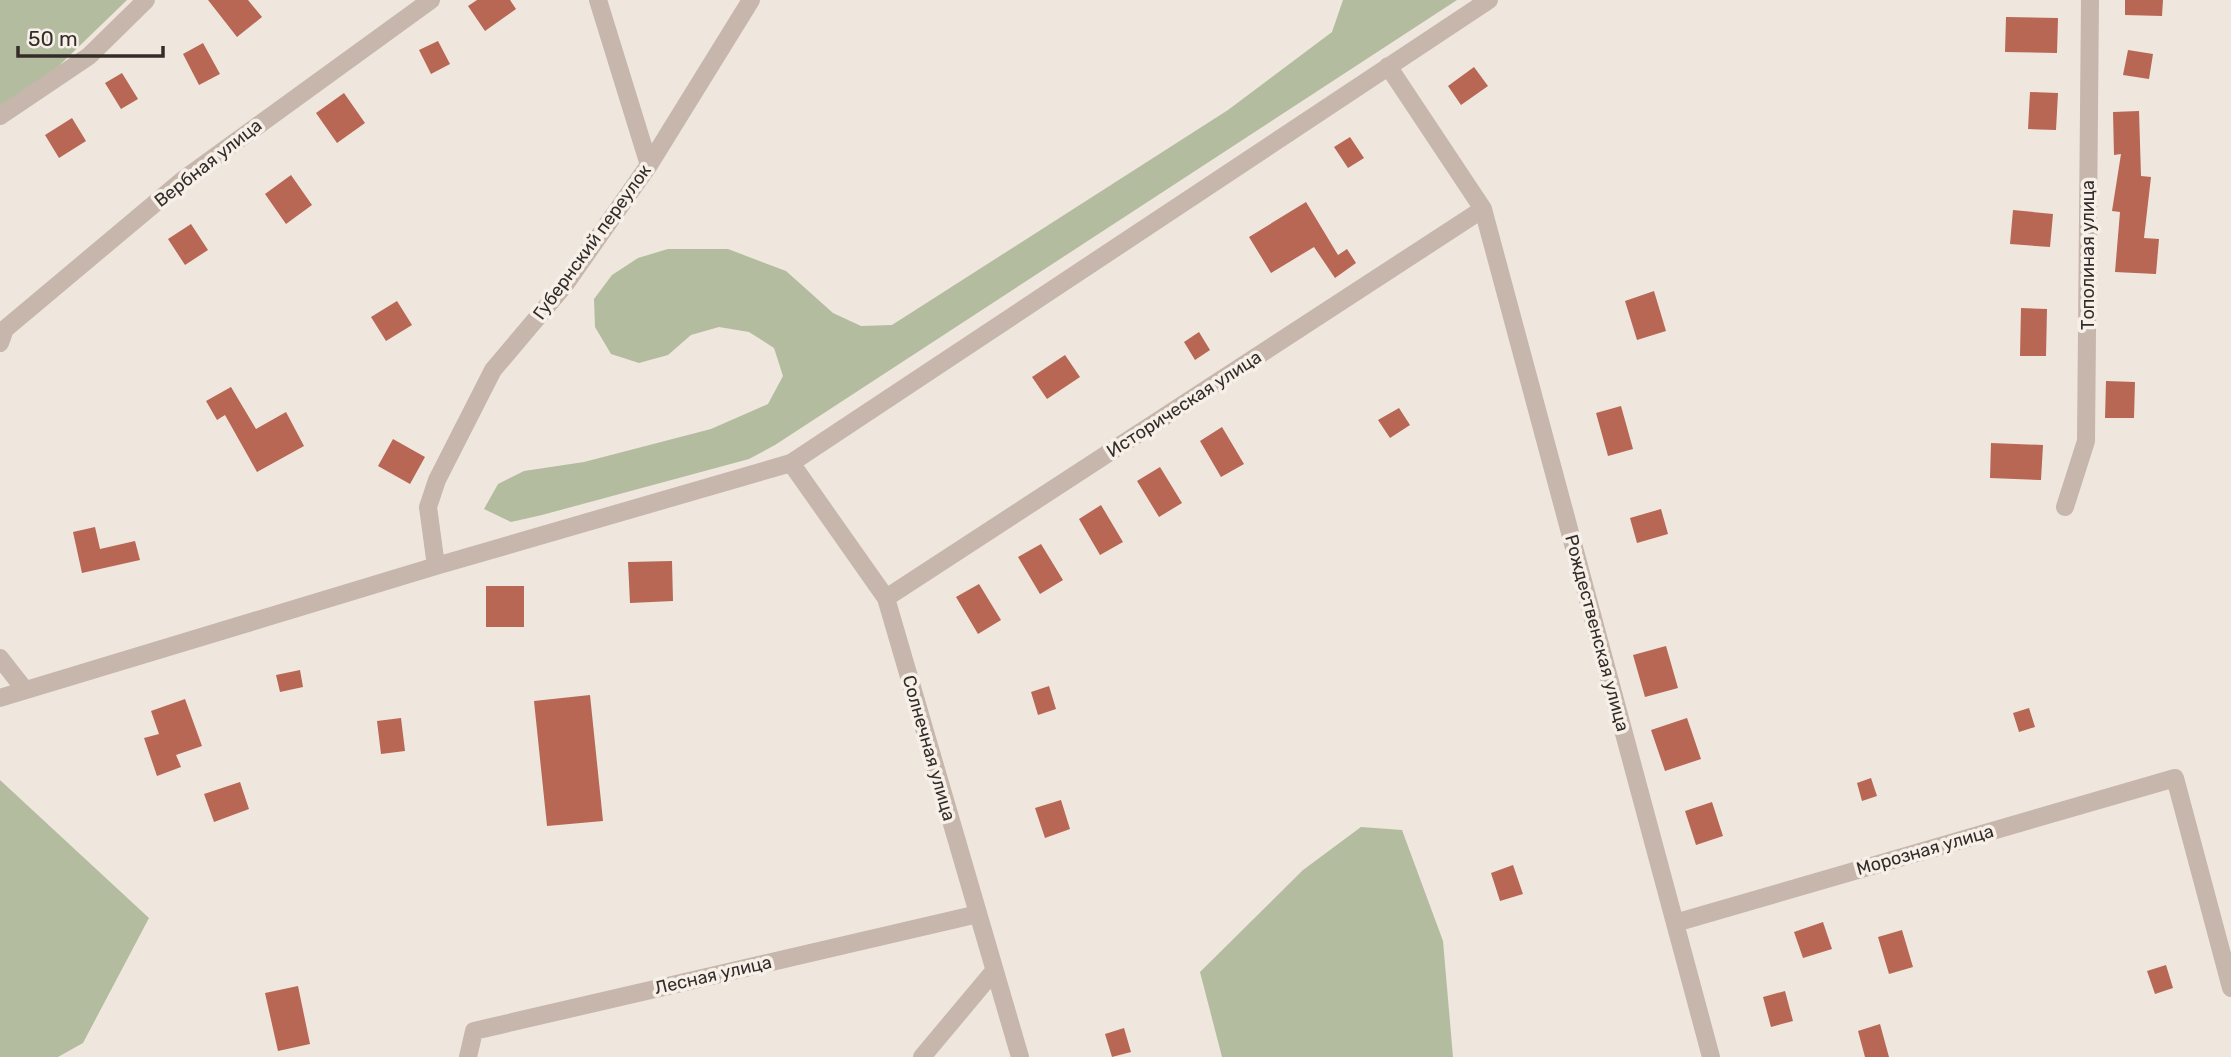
<svg xmlns="http://www.w3.org/2000/svg" width="2231" height="1057" font-family="Rubik,sans-serif">
  <style>
    .green { fill: #b4bc9f }
    .building { fill: #b76754 }
    .lines { fill: none; stroke-linecap: round; stroke-linejoin: round }
    .minor { stroke: #c6b6ab; stroke-width: 18 }
    .labels { text-anchor: middle; stroke-width: 7; stroke-linejoin: round; paint-order: stroke }
    .street-label { font-size: 18px; fill: #342c29; stroke: #f7f0e9 }
  </style>
  <rect width="100%" height="100%" fill="#efe6de"/>
  <path class="green" d="M 0,0 L 127,0 L 39,85 L 0,109 Z
    M 1343,0 L 1457,0 L 775,445 L 749,459 L 542,515 L 511,522 L 484,509 L 498,484 L 524,471 L 584,462 L 711,429 L 768,404 L 783,376 L 774,348 L 749,332 L 719,327 L 691,335 L 668,355 L 639,363 L 611,354 L 595,327 L 594,299 L 612,275 L 638,258 L 668,249 L 728,249 L 786,271 L 833,313 L 861,326 L 892,325 L 1228,110 L 1332,32 Z
    M 0,780 L 149,918 L 83,1043 L 58,1057 L 0,1057 Z
    M 1361,827 L 1402,830 L 1443,941 L 1453,1057 L 1222,1057 L 1200,972 L 1303,870 Z"/>
  <path class="building" d="M 208,0 L 248,0 L 262,17 L 237,37 Z
    M 477,0 L 510,0 L 516,9 L 485,31 L 468,6 Z
    M 2125,0 L 2163,0 L 2162,16 L 2125,15 Z
    M 2006,17 L 2058,18 L 2057,53 L 2005,52 Z
    M 438,41 L 450,64 L 431,74 L 419,50 Z
    M 203,43 L 220,74 L 199,85 L 183,54 Z
    M 2128,50 L 2153,54 L 2149,79 L 2123,75 Z
    M 1474,67 L 1488,86 L 1461,105 L 1448,86 Z
    M 122,73 L 138,99 L 121,109 L 105,83 Z
    M 2030,92 L 2058,93 L 2056,130 L 2028,129 Z
    M 344,93 L 365,123 L 337,143 L 316,113 Z
    M 2139,111 L 2141,176 L 2151,177 L 2144,238 L 2159,239 L 2156,274 L 2115,272 L 2120,212 L 2112,211 L 2121,154 L 2114,155 L 2113,112 Z
    M 72,118 L 86,141 L 59,158 L 45,135 Z
    M 1350,137 L 1364,158 L 1348,168 L 1334,147 Z
    M 291,175 L 312,205 L 286,224 L 265,194 Z
    M 1306,202 L 1338,255 L 1347,249 L 1356,263 L 1335,278 L 1314,247 L 1271,273 L 1249,237 Z
    M 2013,210 L 2053,214 L 2050,247 L 2010,244 Z
    M 191,224 L 208,250 L 185,265 L 168,239 Z
    M 1654,291 L 1666,331 L 1637,340 L 1625,301 Z
    M 397,301 L 412,325 L 386,341 L 371,317 Z
    M 2021,308 L 2047,309 L 2046,356 L 2020,356 Z
    M 1199,332 L 1210,350 L 1195,360 L 1184,342 Z
    M 1065,355 L 1080,377 L 1047,399 L 1032,377 Z
    M 2106,381 L 2135,382 L 2134,418 L 2105,418 Z
    M 231,387 L 256,429 L 286,412 L 304,446 L 257,472 L 225,415 L 217,420 L 206,401 Z
    M 1621,406 L 1633,449 L 1608,456 L 1596,413 Z
    M 1399,408 L 1410,425 L 1390,438 L 1378,420 Z
    M 1222,427 L 1244,464 L 1221,477 L 1200,441 Z
    M 393,439 L 425,457 L 410,484 L 378,466 Z
    M 1991,443 L 2043,445 L 2041,480 L 1990,478 Z
    M 1160,467 L 1182,503 L 1159,517 L 1137,481 Z
    M 1101,505 L 1123,542 L 1100,555 L 1079,519 Z
    M 1661,509 L 1668,534 L 1637,543 L 1630,518 Z
    M 95,527 L 100,549 L 135,541 L 140,560 L 82,573 L 73,532 Z
    M 1041,544 L 1063,580 L 1040,594 L 1018,557 Z
    M 672,561 L 673,601 L 630,603 L 628,562 Z
    M 979,584 L 1001,620 L 978,634 L 956,597 Z
    M 486,586 L 524,586 L 524,627 L 486,627 Z
    M 1666,646 L 1678,688 L 1645,697 L 1633,655 Z
    M 300,670 L 303,687 L 280,692 L 276,675 Z
    M 1049,686 L 1056,709 L 1038,715 L 1031,692 Z
    M 590,695 L 603,821 L 547,826 L 534,701 Z
    M 185,699 L 202,746 L 176,755 L 181,767 L 157,776 L 144,738 L 159,734 L 151,711 Z
    M 2029,708 L 2035,727 L 2019,732 L 2013,713 Z
    M 401,718 L 405,751 L 381,754 L 377,721 Z
    M 1687,718 L 1701,759 L 1665,771 L 1651,730 Z
    M 1871,778 L 1877,796 L 1862,801 L 1857,783 Z
    M 240,782 L 249,809 L 214,822 L 204,794 Z
    M 1061,800 L 1070,829 L 1045,838 L 1035,808 Z
    M 1712,802 L 1723,836 L 1696,845 L 1685,811 Z
    M 1513,865 L 1523,894 L 1500,901 L 1491,873 Z
    M 1823,922 L 1832,949 L 1803,958 L 1794,932 Z
    M 1902,930 L 1913,967 L 1889,974 L 1878,937 Z
    M 2166,965 L 2173,988 L 2155,994 L 2147,971 Z
    M 298,986 L 310,1044 L 278,1051 L 265,993 Z
    M 1785,991 L 1793,1021 L 1771,1027 L 1763,997 Z
    M 1880,1024 L 1889,1057 L 1865,1057 L 1858,1031 Z
    M 1124,1028 L 1131,1052 L 1112,1057 L 1105,1034 Z"/>
  <g class="lines">
    <path class="minor" d="M 598,0 L 649,165
      M 1388,66 L 1483,209 L 1711,1057
      M 0,116 L 89,56 L 146,0
      M 0,343 L 5,329 L 184,179 L 431,0
      M 791,463 L 886,598 L 1020,1057
      M 2065,507 L 2086,441 L 2090,0
      M 436,566 L 428,507 L 437,480 L 493,370 L 564,286 L 649,165 L 751,0
      M 886,598 L 1483,209
      M 0,658 L 25,690
      M 0,698 L 436,566 L 791,463 L 1489,0
      M 1675,923 L 2175,778 L 2231,988
      M 468,1057 L 474,1031 L 978,914
      M 922,1057 L 994,971"/>
  </g>
  <g class="labels">
    <g class="street-label">
      <text transform="translate(208 163) rotate(-38)" y="6">Вербная улица</text>
      <text transform="translate(592 242) rotate(-54)" y="6">Губернский переулок</text>
      <text transform="translate(2088 255) rotate(-90)" y="6">Тополиная улица</text>
      <text transform="translate(1184 404) rotate(-33)" y="6">Историческая улица</text>
      <text transform="translate(1597 633) rotate(75)" y="6">Рождественская улица</text>
      <text transform="translate(929 748) rotate(74)" y="6">Солнечная улица</text>
      <text transform="translate(1925 850) rotate(-16)" y="6">Морозная улица</text>
      <text transform="translate(713 975) rotate(-13)" y="6">Лесная улица</text>
    </g>
  </g>
  <path d="M18 46v10h145v-10" fill="none" stroke="#342c29" stroke-width="3.5"/>
  <text x="28" y="46" font-size="21" fill="#342c29" stroke="#f7f0e9" stroke-width="5" paint-order="stroke">50 m</text>
</svg>
